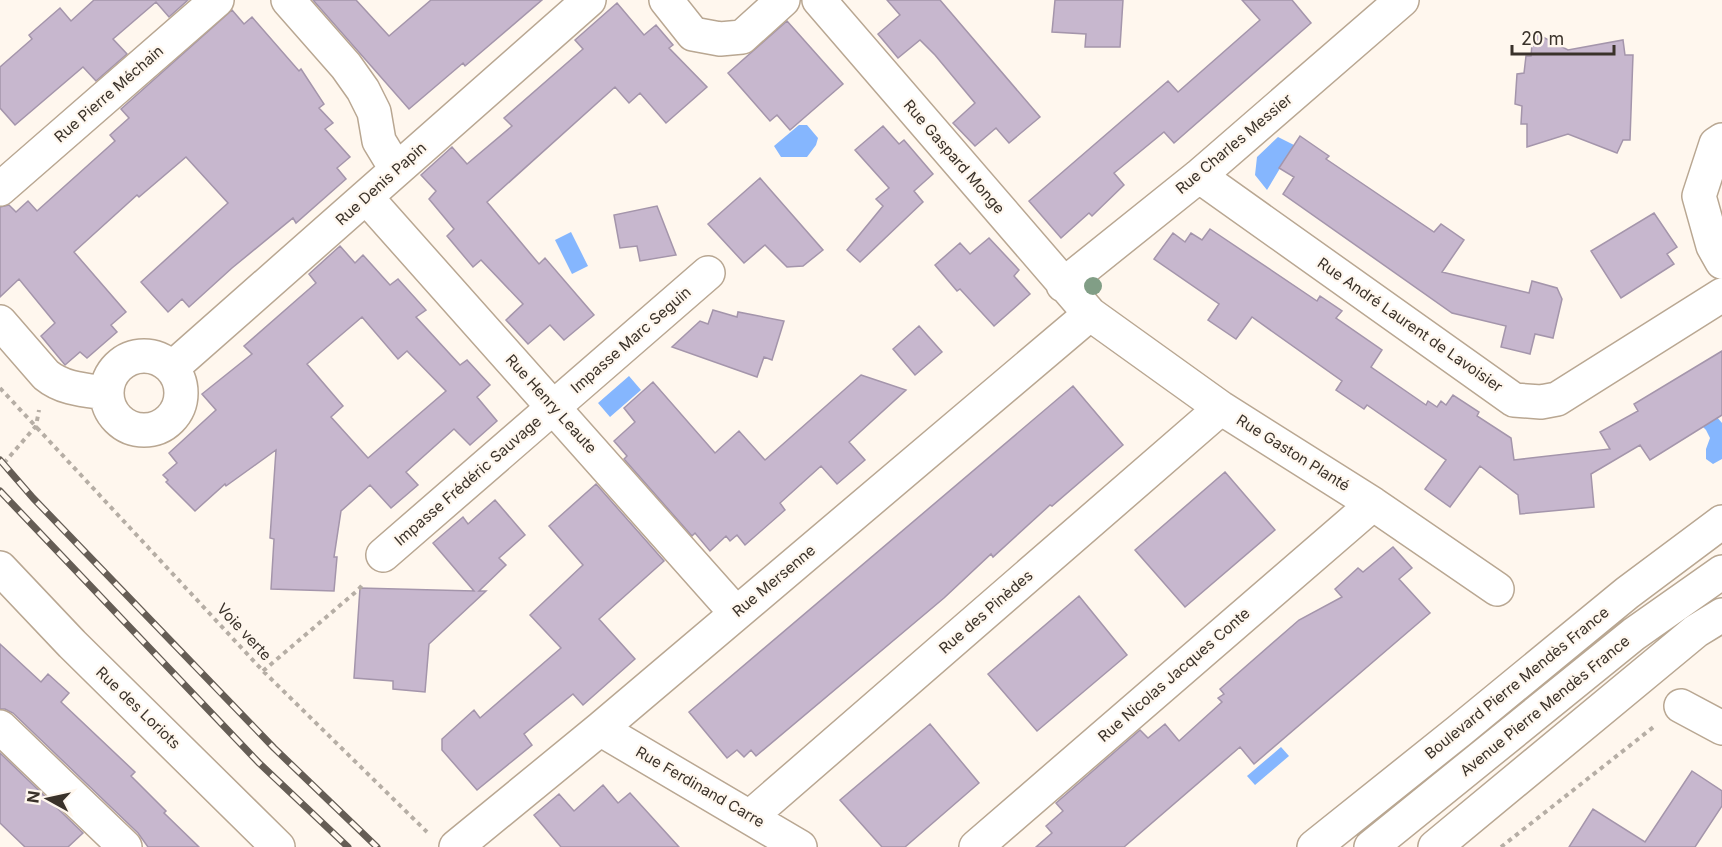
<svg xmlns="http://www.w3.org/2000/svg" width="1722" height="847" font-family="Inter,sans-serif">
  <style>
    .water { fill: #85b6fe }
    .building { fill: #c7b7ce; stroke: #a495ab; stroke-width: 1.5; fill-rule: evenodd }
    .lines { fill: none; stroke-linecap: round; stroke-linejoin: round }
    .street-casing { stroke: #b9a792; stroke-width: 36 }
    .secondary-casing { stroke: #b9a792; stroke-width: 36 }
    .path { stroke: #b6aea5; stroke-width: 4; stroke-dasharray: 4.5 4.5; stroke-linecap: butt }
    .street { stroke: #fff; stroke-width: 33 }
    .secondary { stroke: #fff; stroke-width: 33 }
    .rail-casing { stroke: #655d55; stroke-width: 7 }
    .rail { stroke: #fff7ee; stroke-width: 4.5; stroke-dasharray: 14; stroke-linecap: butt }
    .tree { fill: #819e86 }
    .labels { text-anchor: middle; stroke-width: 4.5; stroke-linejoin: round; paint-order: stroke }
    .street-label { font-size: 15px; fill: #3a322a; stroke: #fff7ee }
  </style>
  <rect width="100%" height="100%" fill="#fff7ee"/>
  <path class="water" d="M 799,125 L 807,125 L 818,138 L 816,145 L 807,157 L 781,157 L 774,146 Z
    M 1278,137 L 1294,145 L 1267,190 L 1255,175 L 1257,157 Z
    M 571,232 L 588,266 L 572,274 L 555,240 Z
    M 629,376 L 641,390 L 610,417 L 598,403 Z
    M 1716,416 L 1722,423 L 1722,459 L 1713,464 L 1706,459 L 1706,449 L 1710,438 L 1706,430 L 1702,426 Z
    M 1281,747 L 1289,756 L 1255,785 L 1247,776 Z"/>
  <path class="building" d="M 94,0 L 188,0 L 169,17 L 156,2 L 113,39 L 127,54 L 96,81 L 83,67 L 15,125 L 0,108 L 0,67 L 32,39 L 29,35 L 60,8 L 71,21 Z
    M 313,0 L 356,0 L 389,36 L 431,0 L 542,0 L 465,66 L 463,63 L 409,109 Z
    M 887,0 L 940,0 L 1040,117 L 1009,143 L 996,128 L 975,146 L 953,123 L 975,103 L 935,55 L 920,40 L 898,58 L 878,34 L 900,15 Z
    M 1055,0 L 1123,0 L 1120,47 L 1085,47 L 1086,34 L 1052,32 Z
    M 1242,0 L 1292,0 L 1311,23 L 1174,143 L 1164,132 L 1114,173 L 1124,185 L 1092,216 L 1089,213 L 1061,238 L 1029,201 L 1168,81 L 1178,92 L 1260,20 Z
    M 617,3 L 644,35 L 656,25 L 673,45 L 669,48 L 707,87 L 666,123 L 640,93 L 629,103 L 615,87 L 487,202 L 539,264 L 545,258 L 594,315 L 564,340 L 550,325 L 528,344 L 506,320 L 523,304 L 481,260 L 473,267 L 447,236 L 454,229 L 429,199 L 436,191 L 421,175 L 452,147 L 467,164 L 512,126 L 504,118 L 583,49 L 575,40 Z
    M 232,10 L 244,24 L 252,17 L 299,71 L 301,69 L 324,104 L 319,108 L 333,123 L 325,129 L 350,157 L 337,168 L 346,179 L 296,223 L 293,218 L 232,268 L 189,307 L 182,299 L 168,312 L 141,282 L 228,203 L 186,157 L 139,197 L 137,195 L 74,252 L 126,312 L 111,325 L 117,332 L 87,358 L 80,352 L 65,365 L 41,336 L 55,323 L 19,279 L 0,297 L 0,207 L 9,205 L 16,212 L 28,201 L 37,211 L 115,141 L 110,135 L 129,118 L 121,109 Z
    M 787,21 L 843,84 L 790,130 L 777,115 L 770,121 L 728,73 Z
    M 1533,32 L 1568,50 L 1623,40 L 1625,55 L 1633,55 L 1630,140 L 1623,140 L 1617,153 L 1568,134 L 1527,147 L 1527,124 L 1521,124 L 1522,106 L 1515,104 L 1517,74 L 1524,73 L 1526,56 L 1531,56 Z
    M 883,126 L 899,144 L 904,140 L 933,174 L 914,191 L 923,202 L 860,262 L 847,250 L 883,206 L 876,199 L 889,188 L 855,150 Z
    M 1300,136 L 1329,156 L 1326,159 L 1434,232 L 1441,224 L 1464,240 L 1442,272 L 1529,293 L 1532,281 L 1557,288 L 1562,299 L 1553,338 L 1535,334 L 1530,354 L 1501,347 L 1506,326 L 1452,313 L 1283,194 L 1294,177 L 1279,168 Z
    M 760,178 L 823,250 L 803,266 L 787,267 L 765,245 L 744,263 L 708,224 Z
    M 657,206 L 676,255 L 640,261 L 637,246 L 620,248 L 614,215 Z
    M 1654,213 L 1677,247 L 1667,254 L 1674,264 L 1621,298 L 1591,251 Z
    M 1210,229 L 1317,301 L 1320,296 L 1342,311 L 1336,318 L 1382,350 L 1371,367 L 1426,405 L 1428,401 L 1437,407 L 1441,401 L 1446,405 L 1453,395 L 1479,412 L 1477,416 L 1511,438 L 1514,460 L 1610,449 L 1600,432 L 1638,411 L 1634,404 L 1722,351 L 1722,415 L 1650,460 L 1640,445 L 1591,474 L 1594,507 L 1520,514 L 1518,495 L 1480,466 L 1450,507 L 1425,489 L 1446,460 L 1367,405 L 1364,409 L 1336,390 L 1342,381 L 1252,317 L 1236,339 L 1208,320 L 1219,304 L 1154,259 L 1173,233 L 1185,242 L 1191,233 L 1202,240 Z
    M 989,238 L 1019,270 L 1014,276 L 1030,294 L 994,326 L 960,289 L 957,291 L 935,265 L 960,243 L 970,254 Z
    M 340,246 L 355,263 L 363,255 L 390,285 L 398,279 L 426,310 L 416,317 L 460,365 L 467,360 L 490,385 L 477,397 L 497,421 L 470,445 L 454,429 L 406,472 L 418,485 L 391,508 L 370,485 L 341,511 L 334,557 L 337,557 L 334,591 L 271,589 L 274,539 L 270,538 L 276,450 L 226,486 L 225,484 L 195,511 L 166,482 L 168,480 L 163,475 L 177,463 L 169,453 L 216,410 L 202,394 L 252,354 L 244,346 L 316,283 L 309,274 ZM 362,317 L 398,359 L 407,351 L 446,391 L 368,458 L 331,417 L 343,406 L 307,364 Z
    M 713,310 L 737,317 L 738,312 L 784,321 L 772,360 L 764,357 L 757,377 L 672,347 L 700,321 L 708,324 Z
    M 919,326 L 942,352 L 915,375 L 893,349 Z
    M 861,375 L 906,390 L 849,442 L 865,460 L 837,484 L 821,466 L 780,503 L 785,510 L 745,545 L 737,535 L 730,541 L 726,536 L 710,551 L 695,533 L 692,536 L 624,459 L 627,456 L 614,441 L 635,422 L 624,408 L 653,382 L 715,453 L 739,431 L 765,460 Z
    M 1073,386 L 1123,445 L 1052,506 L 1050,505 L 993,557 L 991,554 L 944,598 L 756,756 L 751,750 L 744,757 L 737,750 L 727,758 L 689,712 Z
    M 1225,472 L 1275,530 L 1185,607 L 1135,550 Z
    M 596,484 L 664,561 L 599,619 L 635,659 L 583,705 L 573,694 L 524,734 L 532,745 L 477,790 L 442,750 L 442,739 L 474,710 L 480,718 L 561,648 L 530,615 L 583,565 L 549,526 Z
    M 495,500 L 525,535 L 499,558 L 506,565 L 479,591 L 486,591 L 429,644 L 425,692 L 393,689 L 393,681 L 354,678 L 360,588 L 474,591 L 433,543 L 463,517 L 468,524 Z
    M 1393,547 L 1412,568 L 1399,579 L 1430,613 L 1254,764 L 1240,747 L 1124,847 L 1036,847 L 1052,833 L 1046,826 L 1063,811 L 1056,803 L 1140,730 L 1148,738 L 1165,724 L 1179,741 L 1222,702 L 1218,698 L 1224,694 L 1220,689 L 1299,620 L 1342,597 L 1335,589 L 1358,568 L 1363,572 Z
    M 1079,596 L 1127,655 L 1037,731 L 988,674 Z
    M 0,644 L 41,682 L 48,674 L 69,693 L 61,702 L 135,772 L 131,776 L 166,811 L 164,813 L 199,847 L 148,847 L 138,833 L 13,713 L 5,709 L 0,709 Z
    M 930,724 L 979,783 L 905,847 L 882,847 L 840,800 Z
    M 0,753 L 83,833 L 68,847 L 25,847 L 0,823 Z
    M 1692,771 L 1722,791 L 1722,806 L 1695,847 L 1569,847 L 1593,809 L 1645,842 Z
    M 603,785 L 618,803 L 630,793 L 679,847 L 561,847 L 534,815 L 559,794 L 574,811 Z"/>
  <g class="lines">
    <g class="street-casing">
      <path id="street" d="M 288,0 L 346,66 L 363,90 L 374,112 L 379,141 L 396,169
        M 666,0 L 693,34 L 720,39 L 742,37 L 783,0
        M 819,0 L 1090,314 L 1221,408 L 1373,504 L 1497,589
        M 1722,140 L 1716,144 L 1699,196 L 1713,246 L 1722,262
        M 1199,176 L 1514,400 L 1541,402 L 1557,399 L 1722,295
        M 0,189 L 217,0
        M 366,197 L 736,613
        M 1063,285 L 1199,176 L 1402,0
        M 0,322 L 46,375 C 63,389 84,390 106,393
        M107 393a37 37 0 1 1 74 0a37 37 0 1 1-74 0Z
        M 172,368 L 589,0
        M 383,555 L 708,273
        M 0,568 L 72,644 L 278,847
        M 1681,706 L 1722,728
        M 0,727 L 125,847
        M 600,729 L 800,847
        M 751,816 L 1221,408
        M 456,847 L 600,729 L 1090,314
        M 976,847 L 1373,504"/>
    </g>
    <g class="secondary-casing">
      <path id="secondary" d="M 1314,847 L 1459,731 L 1627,593 L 1722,522
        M 1371,847 L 1634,634 L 1722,572
        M 1435,847 L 1696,631 L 1722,615"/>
    </g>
    <path class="path" d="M 0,388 L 263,671 L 427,832
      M 4,463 L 36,426 L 39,410
      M 263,671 L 358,590 L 364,583
      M 1501,847 L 1656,725"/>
    <use href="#street" class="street"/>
    <use href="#secondary" class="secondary"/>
    <g class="rail-casing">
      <path id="rail" d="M 0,460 L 33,498 L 274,748 L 377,847
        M 0,491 L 259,763 L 348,847"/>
    </g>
    <use href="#rail" class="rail"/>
  </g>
  <circle class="tree" cx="1093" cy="286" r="9"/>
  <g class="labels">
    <g class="street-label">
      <text transform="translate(109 94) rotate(-41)" y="5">Rue Pierre Méchain</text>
      <text transform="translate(1234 144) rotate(-40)" y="5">Rue Charles Messier</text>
      <text transform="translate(954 157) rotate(49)" y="5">Rue Gaspard Monge</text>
      <text transform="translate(381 184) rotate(-42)" y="5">Rue Denis Papin</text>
      <text transform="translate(1410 325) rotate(35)" y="5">Rue André Laurent de Lavoisier</text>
      <text transform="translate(631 340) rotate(-41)" y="5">Impasse Marc Seguin</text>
      <text transform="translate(551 404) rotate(48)" y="5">Rue Henry Leaute</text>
      <text transform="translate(1293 453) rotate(32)" y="5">Rue Gaston Planté</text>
      <text transform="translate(468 481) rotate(-41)" y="5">Impasse Frédéric Sauvage</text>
      <text transform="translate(774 581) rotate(-40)" y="5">Rue Mersenne</text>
      <text transform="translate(986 612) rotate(-41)" y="5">Rue des Pinèdes</text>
      <text transform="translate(244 632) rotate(47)" y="5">Voie verte</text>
      <text transform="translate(1174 675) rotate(-41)" y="5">Rue Nicolas Jacques Conte</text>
      <text transform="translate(1517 683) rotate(-39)" y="5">Boulevard Pierre Mendès France</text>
      <text transform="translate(1545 706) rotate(-39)" y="5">Avenue Pierre Mendès France</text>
      <text transform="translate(138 708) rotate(44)" y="5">Rue des Loriots</text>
      <text transform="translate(700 787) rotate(30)" y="5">Rue Ferdinand Carre</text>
    </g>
  </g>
  <g transform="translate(48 799) rotate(278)" stroke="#fff7ee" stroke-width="4.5" paint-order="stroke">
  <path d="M0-4.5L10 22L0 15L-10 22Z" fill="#3a322a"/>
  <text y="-9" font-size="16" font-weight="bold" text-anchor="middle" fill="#3a322a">N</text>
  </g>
  <path d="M1512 45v9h102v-9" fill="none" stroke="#3a322a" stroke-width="3"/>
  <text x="1521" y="45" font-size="18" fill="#3a322a" stroke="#fff7ee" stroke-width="4.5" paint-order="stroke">20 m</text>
</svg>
